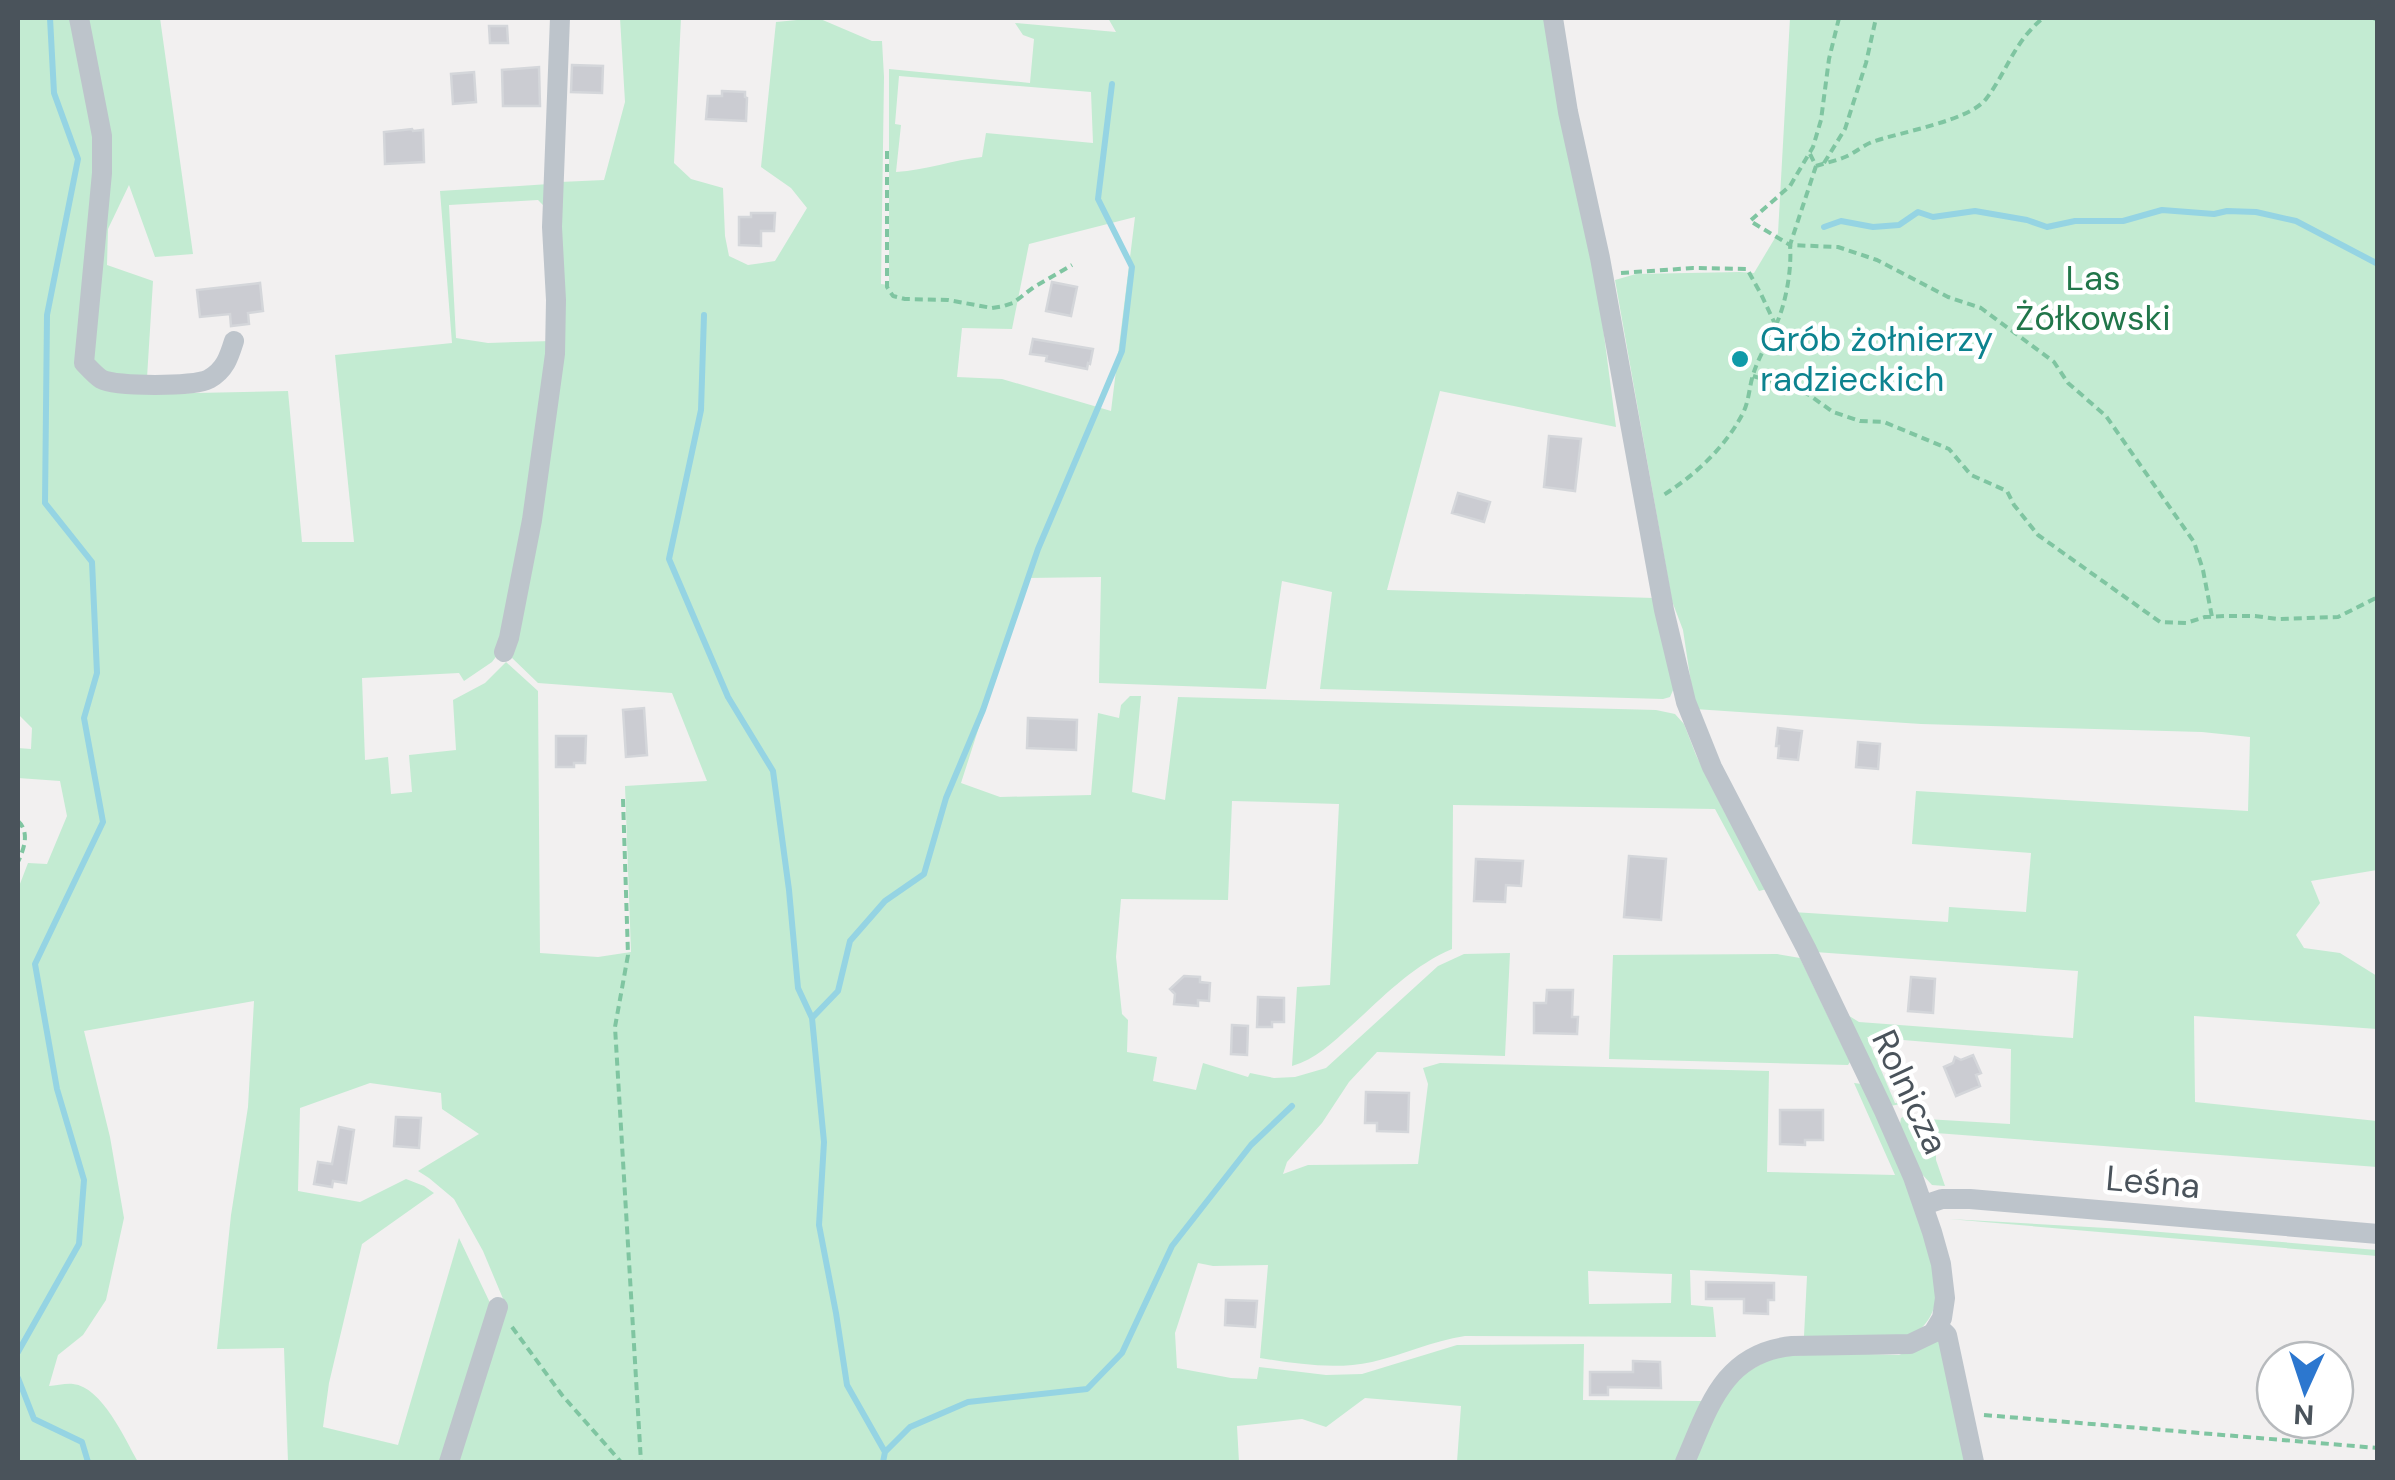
<svg xmlns="http://www.w3.org/2000/svg" width="2395" height="1480" font-family="'DM Sans',sans-serif">
  <style>
    .green { fill: #c3ebd2; fill-rule: evenodd }
    .lines { fill: none; stroke-linecap: round; stroke-linejoin: round }
    .stream { stroke: #95d4e3; stroke-width: 6 }
    .building { fill: #cbccd2; stroke: #d4d6da; stroke-width: 2.5 }
    .path { stroke: #7fc5a1; stroke-width: 4; stroke-dasharray: 8 5; stroke-linecap: butt }
    .minor { stroke: #bdc4cb; stroke-width: 20 }
    .culture-dot { fill: #0f9aa8; stroke: #fff; stroke-width: 4 }
    .labels { text-anchor: middle; stroke-width: 9; stroke-linejoin: round; paint-order: stroke }
    .park-label { font-size: 35px; fill: #21764a; stroke: #fff }
    .culture-label { font-size: 35px; fill: #0d838f; stroke: #fff; text-anchor: start }
    .street-label { font-size: 35px; fill: #4a535b; stroke: #fff }
  </style>
  <rect width="100%" height="100%" fill="#f2f0f0"/>
  <path class="green" d="M 18,18 L 160,18 L 193,254 L 155,257 L 129,185 L 108,229 L 107,265 L 153,281 L 146,394 L 288,391 L 302,542 L 354,542 L 335,355 L 452,343 L 440,191 L 549,184 L 549,221 L 543,205 L 538,200 L 449,205 L 456,338 L 488,343 L 551,341 L 529,511 L 501,650 L 492,662 L 464,681 L 459,673 L 362,678 L 365,760 L 388,757 L 391,794 L 412,792 L 409,755 L 456,750 L 453,700 L 485,683 L 506,662 L 538,691 L 540,953 L 598,957 L 631,952 L 625,786 L 707,781 L 672,693 L 538,683 L 510,656 L 531,551 L 559,364 L 562,328 L 557,229 L 560,182 L 604,180 L 625,102 L 620,18 L 681,18 L 674,163 L 691,179 L 723,188 L 725,236 L 729,256 L 748,265 L 775,261 L 807,208 L 791,188 L 761,167 L 776,22 L 818,18 L 872,41 L 882,41 L 884,77 L 881,284 L 889,285 L 889,69 L 1030,83 L 1034,39 L 1023,35 L 1015,23 L 1116,32 L 1108,18 L 1544,18 L 1598,289 L 1616,427 L 1440,391 L 1387,590 L 1654,598 L 1674,688 L 1670,697 L 1663,699 L 1320,689 L 1332,592 L 1282,581 L 1266,689 L 1099,683 L 1101,577 L 1027,578 L 961,783 L 1000,797 L 1091,795 L 1098,713 L 1119,718 L 1121,705 L 1130,696 L 1141,696 L 1132,792 L 1165,800 L 1178,697 L 1656,710 L 1675,714 L 1684,724 L 1696,755 L 1723,809 L 1767,889 L 1759,891 L 1715,809 L 1453,805 L 1452,949 C 1412,966 1382,998 1351,1026 C 1332,1043 1316,1059 1292,1066 L 1297,987 L 1330,985 L 1339,804 L 1232,801 L 1228,900 L 1121,899 L 1116,957 L 1122,1014 L 1128,1020 L 1127,1052 L 1157,1057 L 1153,1081 L 1196,1090 L 1203,1063 L 1248,1077 L 1250,1073 L 1274,1078 L 1295,1077 L 1326,1068 L 1438,966 L 1464,954 L 1510,953 L 1505,1056 L 1377,1052 L 1349,1082 L 1322,1123 L 1287,1162 L 1283,1174 L 1308,1165 L 1418,1164 L 1428,1084 L 1423,1068 L 1440,1063 L 1769,1071 L 1767,1172 L 1895,1175 L 1854,1083 L 1862,1084 C 1887,1112 1932,1235 1937,1275 C 1939,1294 1935,1318 1919,1330 C 1897,1348 1834,1340 1806,1340 L 1804,1336 L 1807,1276 L 1690,1270 L 1691,1305 L 1713,1307 L 1716,1337 L 1465,1336 C 1432,1341 1403,1355 1372,1362 C 1335,1370 1297,1364 1260,1358 L 1268,1265 L 1213,1266 L 1198,1263 L 1175,1333 L 1177,1368 L 1231,1378 L 1257,1379 L 1259,1367 L 1326,1375 L 1362,1374 L 1457,1345 L 1584,1344 L 1583,1400 L 1702,1401 L 1677,1462 L 1457,1462 L 1461,1406 L 1365,1398 L 1326,1427 L 1302,1419 L 1237,1426 L 1239,1462 L 456,1462 L 504,1301 L 483,1251 L 454,1199 L 429,1178 L 418,1171 L 479,1134 L 442,1109 L 441,1093 L 370,1083 L 300,1108 L 298,1191 L 360,1202 L 406,1179 L 424,1186 L 434,1193 L 362,1244 L 329,1383 L 323,1427 L 398,1445 L 459,1238 L 492,1307 L 445,1462 L 288,1462 L 284,1348 L 217,1349 L 231,1215 L 248,1107 L 254,1001 L 84,1031 L 110,1137 L 124,1218 L 106,1300 L 83,1335 L 58,1355 L 49,1386 C 56,1386 66,1383 73,1384 C 102,1387 125,1439 138,1462 L 18,1462 L 18,889 L 28,863 L 47,864 L 67,816 L 60,781 L 18,778 L 18,748 L 31,749 L 32,728 L 18,714 ZM 899,76 L 1091,92 L 1093,143 L 986,133 L 982,157 C 953,160 926,170 896,172 L 901,125 L 895,124 ZM 1135,217 L 1111,411 L 1002,379 L 957,377 L 962,328 L 1012,329 L 1029,244 ZM 1588,1271 L 1672,1274 L 1671,1303 L 1589,1304 Z
    M 1790,18 L 2377,18 L 2377,870 L 2311,881 L 2320,903 L 2296,935 L 2304,948 L 2340,953 L 2377,976 L 2377,1029 L 2194,1016 L 2195,1102 L 2377,1121 L 2377,1167 L 1936,1133 L 1936,1160 L 1945,1186 L 1932,1185 L 1919,1171 L 1900,1124 L 1901,1118 L 1907,1115 L 1909,1118 L 2010,1124 L 2011,1049 L 1867,1037 L 1895,1103 L 1902,1102 L 1902,1104 L 1889,1106 L 1846,1014 L 1859,1022 L 2073,1038 L 2078,971 L 1815,952 L 1793,912 L 1948,922 L 1949,907 L 2026,912 L 2031,853 L 1912,844 L 1916,791 L 2248,811 L 2250,737 L 2202,732 L 1921,724 L 1695,709 L 1683,630 L 1672,601 L 1615,280 L 1636,274 L 1740,272 L 1754,273 L 1778,233 Z
    M 1777,954 L 1800,958 L 1850,1062 L 1848,1065 L 1609,1059 L 1613,955 Z
    M 1949,1219 L 2124,1229 L 2377,1250 L 2377,1256 Z
    M 1939,1338 L 1967,1462 L 1692,1462 L 1729,1385 L 1745,1373 L 1774,1357 L 1835,1353 L 1899,1355 Z"/>
  <g class="lines">
    <path class="stream" d="M 1824,227 L 1841,221 L 1873,227 L 1899,225 L 1918,212 L 1933,217 L 1975,211 L 2027,220 L 2047,227 L 2075,221 L 2123,221 L 2162,210 L 2214,214 L 2227,211 L 2256,212 L 2296,221 L 2378,264
      M 704,315 L 701,410 L 669,559 L 728,697 L 773,771 L 789,890 L 798,988 L 812,1018 L 824,1142 L 819,1225 L 836,1313 L 847,1385 L 885,1452 L 883,1462
      M 812,1018 L 838,991 L 850,941 L 885,901 L 924,874 L 946,798 L 983,710 L 1038,549 L 1122,351 L 1132,267 L 1098,199 L 1112,84
      M 18,1352 L 79,1244 L 84,1180 L 57,1089 L 35,964 L 103,822 L 84,718 L 97,673 L 92,562 L 45,503 L 47,315 L 78,159 L 54,93 L 50,18
      M 18,1378 L 34,1419 L 82,1442 L 88,1462
      M 885,1452 L 910,1427 L 968,1402 L 1087,1389 L 1122,1353 L 1172,1246 L 1251,1145 L 1292,1106"/>
  </g>
  <path class="building" d="M 489,26 L 507,26 L 508,43 L 490,43 Z
    M 572,65 L 603,66 L 602,93 L 571,92 Z
    M 539,67 L 540,106 L 503,106 L 502,70 Z
    M 474,72 L 476,102 L 453,104 L 451,74 Z
    M 722,91 L 745,92 L 745,97 L 747,98 L 746,121 L 706,119 L 708,96 L 722,96 Z
    M 412,129 L 413,131 L 423,130 L 424,162 L 385,164 L 384,132 Z
    M 751,213 L 775,213 L 774,231 L 761,231 L 761,246 L 739,245 L 739,217 L 751,217 Z
    M 1052,282 L 1077,287 L 1071,316 L 1046,311 Z
    M 260,283 L 263,311 L 248,313 L 249,324 L 231,326 L 230,314 L 200,317 L 197,290 Z
    M 1033,339 L 1093,349 L 1090,364 L 1088,363 L 1087,369 L 1046,361 L 1047,356 L 1030,354 Z
    M 1549,436 L 1581,439 L 1575,491 L 1544,487 Z
    M 1458,493 L 1490,502 L 1484,522 L 1452,513 Z
    M 644,708 L 647,755 L 626,757 L 623,710 Z
    M 1028,718 L 1077,720 L 1076,750 L 1027,748 Z
    M 1778,728 L 1802,731 L 1798,760 L 1778,758 L 1779,746 L 1776,746 Z
    M 556,736 L 586,736 L 585,763 L 574,763 L 574,767 L 556,767 Z
    M 1858,742 L 1880,744 L 1878,769 L 1856,767 Z
    M 1629,856 L 1666,859 L 1661,920 L 1624,917 Z
    M 1476,859 L 1523,861 L 1521,886 L 1506,885 L 1505,902 L 1474,901 Z
    M 1184,976 L 1200,977 L 1200,982 L 1210,983 L 1209,1001 L 1198,1000 L 1198,1006 L 1174,1004 L 1175,994 L 1170,989 Z
    M 1911,977 L 1935,979 L 1933,1013 L 1908,1011 Z
    M 1547,990 L 1573,990 L 1572,1017 L 1578,1017 L 1577,1034 L 1534,1033 L 1534,1003 L 1546,1003 Z
    M 1258,997 L 1284,998 L 1284,1022 L 1272,1022 L 1272,1027 L 1257,1027 Z
    M 1232,1025 L 1248,1026 L 1247,1055 L 1231,1054 Z
    M 1973,1055 L 1981,1073 L 1976,1075 L 1980,1086 L 1956,1096 L 1944,1067 L 1953,1063 L 1955,1057 L 1961,1060 Z
    M 1366,1092 L 1409,1093 L 1408,1132 L 1377,1131 L 1377,1123 L 1365,1123 Z
    M 1780,1110 L 1823,1110 L 1823,1140 L 1805,1140 L 1805,1145 L 1780,1144 Z
    M 396,1117 L 421,1118 L 419,1148 L 394,1146 Z
    M 339,1127 L 354,1130 L 346,1183 L 333,1181 L 332,1187 L 314,1184 L 318,1162 L 332,1164 Z
    M 1706,1282 L 1774,1283 L 1774,1300 L 1768,1300 L 1768,1314 L 1744,1313 L 1744,1299 L 1706,1299 Z
    M 1226,1300 L 1257,1301 L 1255,1327 L 1225,1325 Z
    M 1633,1361 L 1660,1362 L 1661,1388 L 1608,1387 L 1608,1395 L 1590,1395 L 1590,1372 L 1633,1372 Z"/>
  <g class="lines">
    <path class="path" d="M 2373,18 L 2378,20
      M 887,151 L 887,287 L 893,296 L 905,299 L 948,300 L 992,308 L 1004,306 L 1013,303 L 1034,287 L 1072,265
      M 1810,154 L 1816,166 L 1790,245 L 1838,247 L 1877,260 L 1948,297 L 1981,308 L 2054,362 L 2068,383 L 2106,416 L 2194,542 L 2203,570 L 2212,617
      M 1824,163 L 1845,129 L 1866,63 L 1876,18
      M 1816,166 C 1825,163 1836,161 1845,157 C 1855,153 1862,146 1872,142 C 1900,132 1969,121 1986,99 C 2008,70 2013,43 2043,18
      M 1621,273 L 1693,268 L 1747,269 L 1761,294 L 1776,326 C 1768,342 1758,358 1753,375 C 1749,388 1749,401 1743,413 C 1725,448 1694,476 1662,496
      M 1776,325 C 1786,303 1792,269 1790,245 L 1750,221 L 1790,186 L 1813,147 L 1821,120 L 1829,59 L 1839,18
      M 1753,376 L 1805,392 L 1833,412 L 1860,421 L 1884,422 L 1949,449 L 1971,475 L 2007,491 L 2014,505 L 2038,535 L 2160,622 L 2186,623 L 2205,617 L 2226,616 L 2255,616 L 2278,619 L 2338,617 L 2378,597
      M 623,799 L 628,955 L 615,1027 L 641,1462
      M 18,821 C 30,832 24,849 18,862
      M 512,1327 L 562,1395 L 621,1462
      M 1984,1415 L 2378,1448"/>
    <path class="minor" d="M 79,18 L 102,136 L 102,173 L 84,363 C 89,368 95,375 101,379 C 116,387 194,387 209,379 C 225,370 229,357 234,341
      M 1553,18 L 1568,112 L 1600,258 L 1664,610 L 1686,702 L 1712,767 L 1806,948 L 1884,1111 L 1913,1177 L 1932,1232 L 1941,1264 L 1945,1298 L 1942,1318 L 1933,1333 L 1910,1344 L 1792,1346 C 1723,1353 1709,1407 1685,1462
      M 504,652 L 509,638 L 532,520 L 555,354 L 556,300 L 552,227 L 560,18
      M 1924,1205 L 1942,1199 L 1970,1199 L 2378,1234
      M 1938,1326 L 1947,1335 L 1974,1462
      M 449,1462 L 498,1307"/>
  </g>
  <circle class="culture-dot" cx="1740" cy="359" r="10"/>
  <g class="labels">
    <g class="park-label">
      <text x="2093" y="290">Las<tspan x="2093" dy="40">Żółkowski</tspan></text>
    </g>
    <g class="culture-label">
      <text x="1760" y="351">Grób żołnierzy<tspan x="1760" dy="40">radzieckich</tspan></text>
    </g>
    <g class="street-label">
      <text transform="translate(1910 1092) rotate(65)" y="12">Rolnicza</text>
      <text transform="translate(2153 1182) rotate(5)" y="12">Leśna</text>
    </g>
  </g>
  <rect width="2395" height="1480" fill="none" stroke="#4a535b" stroke-width="40"/>
  <g transform="translate(2305 1390) rotate(183)"><circle r="48" fill="#ffffff" stroke="#b7babd" stroke-width="2.5"/>
  <path d="M0-8L18 38L0 25L-18 38Z" fill="#2c77cf"/>
  <text y="-15" font-size="28" font-weight="bold" text-anchor="middle" fill="#4a535b">N</text>
  </g>
</svg>
